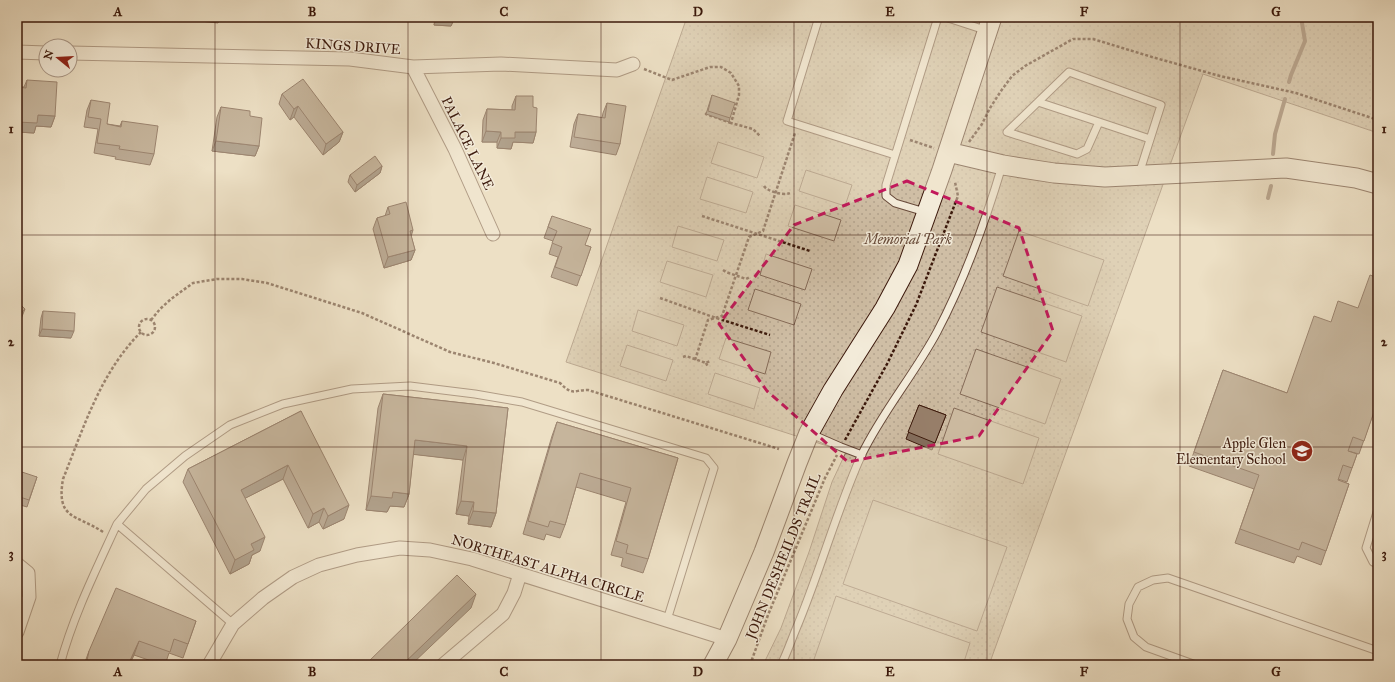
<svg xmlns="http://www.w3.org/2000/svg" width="1395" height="682" font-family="'IM FELL Great Primer',serif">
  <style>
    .park { fill: url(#park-dots); stroke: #856b58 }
    .pitch { fill: #cfbea5; stroke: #856b58 }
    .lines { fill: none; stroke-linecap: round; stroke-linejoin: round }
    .stream { stroke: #816755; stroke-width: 4 }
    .lane-casing { stroke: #684a3a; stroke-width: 9 }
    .street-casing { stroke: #684a3a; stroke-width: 15 }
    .secondary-casing { stroke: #3b180b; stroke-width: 21 }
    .path { stroke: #3b180b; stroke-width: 2.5; stroke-dasharray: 3 2; stroke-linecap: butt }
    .lane { stroke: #f3ebd9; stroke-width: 7 }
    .street { stroke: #f3ebd9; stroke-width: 13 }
    .secondary { stroke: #f3ebd9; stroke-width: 19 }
    .wall { fill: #836e5d; stroke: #3b180b }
    .shaded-wall { fill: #6a5a4c; stroke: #3b180b }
    .building { fill: #98806c; stroke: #3b180b }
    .marked { fill: none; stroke: #c2185b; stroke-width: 3; stroke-dasharray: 8 5; stroke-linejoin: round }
    .grid { fill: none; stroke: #3b180b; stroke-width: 1; stroke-opacity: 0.55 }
    .labels { text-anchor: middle; stroke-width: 3; stroke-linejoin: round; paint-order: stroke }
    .street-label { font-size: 14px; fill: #3b180b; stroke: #f3ebd9 }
    .park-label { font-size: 14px; font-style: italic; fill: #674a39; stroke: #f3ebd9 }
    .poi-label { font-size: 14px; fill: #3b180b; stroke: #f3ebd9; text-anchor: end }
    .neatline { fill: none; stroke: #3b180b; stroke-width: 1.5 }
    .grid-label { font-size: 13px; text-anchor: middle; font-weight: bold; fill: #3b180b }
  </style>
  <defs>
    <pattern id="park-dots" width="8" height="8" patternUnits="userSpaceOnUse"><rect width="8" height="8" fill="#cfbea5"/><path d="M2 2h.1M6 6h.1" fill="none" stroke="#b3a38d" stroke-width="1.8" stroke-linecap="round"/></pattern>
  </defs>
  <rect width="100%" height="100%" fill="#ede0c5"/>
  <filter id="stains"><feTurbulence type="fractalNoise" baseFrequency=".005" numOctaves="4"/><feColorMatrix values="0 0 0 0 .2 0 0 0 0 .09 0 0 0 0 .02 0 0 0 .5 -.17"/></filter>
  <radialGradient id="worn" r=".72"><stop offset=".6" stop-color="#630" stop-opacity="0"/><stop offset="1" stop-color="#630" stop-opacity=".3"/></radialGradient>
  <path class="park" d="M 687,17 L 1378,17 L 1378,133 L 1203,74 L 989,665 L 763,665 L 781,628 L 809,552 L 832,482 L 846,452 L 566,362 Z"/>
  <path class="pitch" d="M 718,142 L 764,157 L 757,178 L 711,163 Z
    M 806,170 L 852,185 L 845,206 L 799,191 Z
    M 707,177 L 753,192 L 746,213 L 700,199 Z
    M 795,205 L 841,220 L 834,241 L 788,226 Z
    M 678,226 L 724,240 L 717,261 L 672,247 Z
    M 1019,231 L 1104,260 L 1088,306 L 1003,276 Z
    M 766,254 L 812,269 L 805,290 L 760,275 Z
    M 667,261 L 713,275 L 706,297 L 660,282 Z
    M 997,287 L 1082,316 L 1066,362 L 981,332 Z
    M 755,289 L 801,304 L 794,325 L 748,310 Z
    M 638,310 L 684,325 L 677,346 L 632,331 Z
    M 726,338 L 771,352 L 765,374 L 719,359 Z
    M 627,345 L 673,360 L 666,381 L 620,366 Z
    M 976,349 L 1061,379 L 1045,424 L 960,394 Z
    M 715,373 L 760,388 L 754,409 L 708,394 Z
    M 954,408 L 1039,438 L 1023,484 L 938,454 Z
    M 873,500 L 1007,547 L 977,631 L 843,584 Z
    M 836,596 L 970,643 L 963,665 L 812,665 Z"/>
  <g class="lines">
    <path class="stream" d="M 1289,82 L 1291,75 L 1305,41 L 1301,17
      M 1273,154 L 1275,134 L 1285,99
      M 1268,198 L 1271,186"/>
    <g class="lane-casing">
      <path id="lane" d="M 819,17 L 787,121 L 895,155
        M 945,17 L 988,31
        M 1376,17 L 1378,19
        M 1038,102 L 1099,122 L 1087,149 L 1077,154 L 1007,132 L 1069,72 L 1161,105 L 1139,174
        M 1099,122 L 1150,139
        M 925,212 L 895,203 L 886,196 L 886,185 L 938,17
        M 809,433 L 841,447 L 862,455
        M 1378,509 L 1366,548 L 1373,562 L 1378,564
        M 233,624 L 117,524 L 146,489 L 185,456 L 230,425 L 283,404 L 352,389 L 410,386 L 475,394 L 522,402 L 706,458 L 714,468 L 667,620
        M 60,665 C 73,616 96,570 117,524
        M 781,665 C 787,653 791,641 796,629 C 820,572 836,512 861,456 C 882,412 914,375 937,332 C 965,279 985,223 1002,166
        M 1196,665 L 1146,647 L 1134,637 L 1127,619 L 1129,604 L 1138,587 L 1153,580 L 1168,578 L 1378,651"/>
    </g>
    <g class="street-casing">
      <path id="street" d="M 17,52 L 46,53
        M 70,53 L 350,59 L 413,67 L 501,64 L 617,70 L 633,64
        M 413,67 L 455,149 L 493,234
        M 17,564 L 28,573 L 29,597 L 17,632
        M 209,665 L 233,624 L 263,598 L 293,577 L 319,565 L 357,555 L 400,548 L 430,550 L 472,559 L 727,639
        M 443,665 L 503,614 L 514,593 L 520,574"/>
    </g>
    <g class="secondary-casing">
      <path id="secondary" d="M 948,152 L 1003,165 L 1054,173 L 1105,177 L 1286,168 L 1356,178 L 1378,184
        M 713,665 L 727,639 L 764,552 L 797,463 L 809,433 L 833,390 L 885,308 L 908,265 L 942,170 L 992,17"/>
    </g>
    <path class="path" d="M 644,69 L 672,80 L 710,67 L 721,67 L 731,73 L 739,86 L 739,95 L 731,123 L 753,129 L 760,136
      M 707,113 L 706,114 L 731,123
      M 910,140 L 934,148
      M 969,142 L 982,124 L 990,108 L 1001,91 L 1012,76 L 1025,66 L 1073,39 L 1093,39 L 1152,57 L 1220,76 L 1296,93 L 1378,120
      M 764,186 C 767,191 783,196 790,193
      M 702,216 L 810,251
      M 723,270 L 726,272 L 746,279 L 750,277
      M 660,298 L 716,318 L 770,335
      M139 327a8 8 0 1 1 16 0a8 8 0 1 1-16 0Z
      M 151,320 L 160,309 L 171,299 L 193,283 L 217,279 L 242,279 L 267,283 L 362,313 L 450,352 L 494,363 L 560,383 C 573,396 573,390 588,390 L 779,449
      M 683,357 L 686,356 L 706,363 L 710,361
      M 695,360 L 708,320 L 722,316 L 749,237 L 763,231 L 795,133
      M 706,363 L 708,367
      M 845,440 L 887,364 L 916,305 L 958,196 L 955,182
      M 103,532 C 76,514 56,520 63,479 C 84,427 100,373 141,332
      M 750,665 L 768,615 L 825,478 L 837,455"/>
    <use href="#lane" class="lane"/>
    <use href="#street" class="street"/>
    <use href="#secondary" class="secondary"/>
  </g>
  <path class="wall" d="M 435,17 L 455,17 L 451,26 L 434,25 Z
    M 27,80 L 55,116 L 51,127 L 36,126 L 34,133 L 17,132 L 17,87 L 24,87 Z
    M 282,94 L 343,132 L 339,142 L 323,155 L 294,117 L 290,120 L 279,104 Z
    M 712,95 L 730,118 L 729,122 L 706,114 Z
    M 516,96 L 533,107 L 536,132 L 533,143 L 513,142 L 511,149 L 497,148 L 497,142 L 482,142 L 483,120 L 487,109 L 512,110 L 512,106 Z
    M 91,100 L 107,124 L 120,126 L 122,121 L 154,154 L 150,165 L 115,159 L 116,157 L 94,153 L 98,129 L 84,127 L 87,110 Z
    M 607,103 L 620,144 L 616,155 L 570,147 L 574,124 L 578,114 L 602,118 L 603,113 Z
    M 221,107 L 250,116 L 259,146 L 255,156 L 212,151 L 217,117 Z
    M 382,166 L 380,173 L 355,192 L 348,182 L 350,175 Z
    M 388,207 L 411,236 L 415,250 L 411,260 L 384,268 L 373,229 L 377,218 L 385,216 Z
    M 552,216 L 585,245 L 591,247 L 577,286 L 551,277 L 558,257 L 549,254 L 553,241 L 544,238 Z
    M 43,311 L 71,338 L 39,336 L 41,318 Z
    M 1223,370 L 1287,393 L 1378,400 L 1359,454 L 1348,451 L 1357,454 L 1347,482 L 1338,479 L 1338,480 L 1349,484 L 1321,565 L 1297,556 L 1294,563 L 1235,543 L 1254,489 L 1189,466 Z
    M 383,394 L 508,408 L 496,513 L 491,527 L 468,524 L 469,516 L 456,514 L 463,460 L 413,454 L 409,494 L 404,507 L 390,506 L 387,512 L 366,510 L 378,408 Z
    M 919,405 L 946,415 L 932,450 L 906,439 Z
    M 301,411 L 344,519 L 323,529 L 319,522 L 308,528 L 283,479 L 245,498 L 260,551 L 252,555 L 249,564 L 230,574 L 183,482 L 188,469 Z
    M 557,422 L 678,458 L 648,559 L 643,573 L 621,566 L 623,558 L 611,555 L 626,502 L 576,487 L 565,525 L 560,538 L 546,534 L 544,540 L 523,534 L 552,436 Z
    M 17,476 L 37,477 L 27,507 L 17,504 Z
    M 196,621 L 183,658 L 169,653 L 165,665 L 163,665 L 134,655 L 129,665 L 84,665 L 89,651 Z"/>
  <path class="shaded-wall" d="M 164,17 L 221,17 L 218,23 Z
    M 272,17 L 293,17 L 292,21 L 272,19 Z
    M 437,17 L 455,17 L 451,26 L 434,25 Z
    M 298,106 L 294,117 L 290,120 L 294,109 Z
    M 38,115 L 55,116 L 51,127 L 36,126 L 34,133 L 17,132 L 17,122 Z
    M 486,131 L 501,132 L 497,142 L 482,142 Z
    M 343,132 L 339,142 L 323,155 L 326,144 Z
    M 515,132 L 536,132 L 533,143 L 513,142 L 511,149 L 497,148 L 501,138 Z
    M 216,141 L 259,146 L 255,156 L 212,151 Z
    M 382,166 L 380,173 L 355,192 L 357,185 Z
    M 413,230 L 410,240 L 410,231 Z
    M 415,250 L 411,260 L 384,268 L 388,257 Z
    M 25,309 L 21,319 L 17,324 L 17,317 Z
    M 42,329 L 74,331 L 71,338 L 39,336 Z
    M 415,440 L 467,446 L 463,460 L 410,454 Z
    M 288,465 L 283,479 L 236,503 L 241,490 Z
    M 393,492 L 409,494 L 404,507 L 390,506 L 387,512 L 366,510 L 371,496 Z
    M 461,501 L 474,502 L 469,516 L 456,514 Z
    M 349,505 L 344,519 L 323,529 L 328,516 Z
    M 324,508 L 319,522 L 308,528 L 313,514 Z
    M 473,511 L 496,513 L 491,527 L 468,524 Z
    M 265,537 L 260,551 L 252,555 L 249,564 L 230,574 L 235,560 L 251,544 Z
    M 476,594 L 471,608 L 411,665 L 402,665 Z
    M 139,641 L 134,655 L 129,665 L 128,665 Z"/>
  <path class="building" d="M 303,79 L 343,132 L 326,144 L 298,106 L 294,109 L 282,94 Z
    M 27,80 L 57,82 L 55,116 L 38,115 L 37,123 L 17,122 L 17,87 L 26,88 Z
    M 712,95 L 735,103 L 730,118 L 708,111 Z
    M 516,96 L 533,96 L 533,107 L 537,108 L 536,132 L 515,132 L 515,138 L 501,138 L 501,132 L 486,131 L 487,109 L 515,110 Z
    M 91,100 L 110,103 L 107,124 L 121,127 L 122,121 L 158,126 L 154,154 L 119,149 L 120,146 L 97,143 L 101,119 L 88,117 Z
    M 607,103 L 626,106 L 620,144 L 574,137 L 578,114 L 605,118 Z
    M 221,107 L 250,111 L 250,116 L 262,118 L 259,146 L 216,141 Z
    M 375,156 L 382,166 L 357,185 L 350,175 Z
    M 406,202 L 413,230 L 410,231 L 415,250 L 388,257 L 377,218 L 390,214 L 388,207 Z
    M 552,216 L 591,229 L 585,245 L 591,247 L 581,276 L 555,267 L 562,247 L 552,243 L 557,231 L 548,227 Z
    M 1370,275 L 1378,278 L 1378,400 L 1364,441 L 1353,437 L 1348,451 L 1357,454 L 1352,468 L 1343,465 L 1338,480 L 1349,484 L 1326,551 L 1302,542 L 1299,550 L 1240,529 L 1259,475 L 1194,452 L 1223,370 L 1287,393 L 1314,316 L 1331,322 L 1338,301 L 1358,308 Z
    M 17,301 L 25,309 L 17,317 Z
    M 43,311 L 75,313 L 74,331 L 42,329 Z
    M 383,394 L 508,408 L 496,513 L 473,511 L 474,502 L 461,501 L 467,446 L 415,440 L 409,494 L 393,492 L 392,498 L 371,496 Z
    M 919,405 L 946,415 L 935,443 L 908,432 Z
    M 301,411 L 349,505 L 328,516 L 324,508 L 313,514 L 288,465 L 241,490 L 265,537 L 251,544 L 254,550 L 235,560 L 188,469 Z
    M 557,422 L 678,458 L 648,559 L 626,553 L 628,545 L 616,541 L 631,488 L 580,473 L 565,525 L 550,521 L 548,527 L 528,521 Z
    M 19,471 L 37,477 L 29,500 L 17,496 L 17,477 Z
    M 457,575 L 476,594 L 402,665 L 365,665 Z
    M 116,588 L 196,621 L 188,644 L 174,639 L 170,652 L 139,641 L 128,665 L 86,665 L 89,651 Z"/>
  <path d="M0 0H1395V682H0ZM 907,181 L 1019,228 L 1053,331 L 979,436 L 848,462 L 767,391 L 719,324 L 794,225 Z" fill="#ede0c5" fill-opacity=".55" fill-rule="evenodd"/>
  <path class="marked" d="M 907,181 L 1019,228 L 1053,331 L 979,436 L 848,462 L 767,391 L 719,324 L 794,225 Z"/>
  <path class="grid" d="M 215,17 L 215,665M 408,17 L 408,665M 601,17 L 601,665M 794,17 L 794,665M 987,17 L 987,665M 1180,17 L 1180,665M 17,235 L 1378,235M 17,447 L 1378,447"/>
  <defs>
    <g id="school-disc" transform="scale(1.15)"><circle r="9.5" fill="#8f2418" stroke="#f3ebd9"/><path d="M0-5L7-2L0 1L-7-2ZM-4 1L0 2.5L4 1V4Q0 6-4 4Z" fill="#fff"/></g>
  </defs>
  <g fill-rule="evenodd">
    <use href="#school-disc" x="1302" y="451"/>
  </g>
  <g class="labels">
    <g class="street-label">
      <text transform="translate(353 46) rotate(4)" y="5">KINGS DRIVE</text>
      <text transform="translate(468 143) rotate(64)" y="5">PALACE LANE</text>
      <text transform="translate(783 556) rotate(-68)" y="5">JOHN DESHEILDS TRAIL</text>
      <text transform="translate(548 568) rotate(17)" y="5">NORTHEAST ALPHA CIRCLE</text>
    </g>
    <g class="park-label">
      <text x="908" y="244">Memorial Park</text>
    </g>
    <g class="poi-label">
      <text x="1286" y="448">Apple Glen<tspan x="1286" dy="16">Elementary School</tspan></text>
    </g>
  </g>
  <rect width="1395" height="682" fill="none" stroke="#ede0c5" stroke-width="44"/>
  <g transform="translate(58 58) rotate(288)"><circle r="19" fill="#f3ebd9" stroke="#a99787"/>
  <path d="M0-3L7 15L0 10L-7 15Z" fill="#8f2418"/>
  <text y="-6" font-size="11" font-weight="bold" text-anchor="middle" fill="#3b180b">N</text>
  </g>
  <rect x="22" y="22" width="1351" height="638" class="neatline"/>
  <g class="grid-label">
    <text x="118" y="16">A</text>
    <text x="312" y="16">B</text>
    <text x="504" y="16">C</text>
    <text x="698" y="16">D</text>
    <text x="890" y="16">E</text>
    <text x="1084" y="16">F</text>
    <text x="1276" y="16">G</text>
    <text x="11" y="133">1</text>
    <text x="1384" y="133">1</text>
    <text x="11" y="346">2</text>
    <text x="1384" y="346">2</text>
    <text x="11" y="558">3</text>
    <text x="1384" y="558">3</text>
    <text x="118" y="676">A</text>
    <text x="312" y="676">B</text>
    <text x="504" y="676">C</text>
    <text x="698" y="676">D</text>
    <text x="890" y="676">E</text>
    <text x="1084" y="676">F</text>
    <text x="1276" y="676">G</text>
  </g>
  <rect width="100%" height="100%" filter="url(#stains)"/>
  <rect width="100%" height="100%" fill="url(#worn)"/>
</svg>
